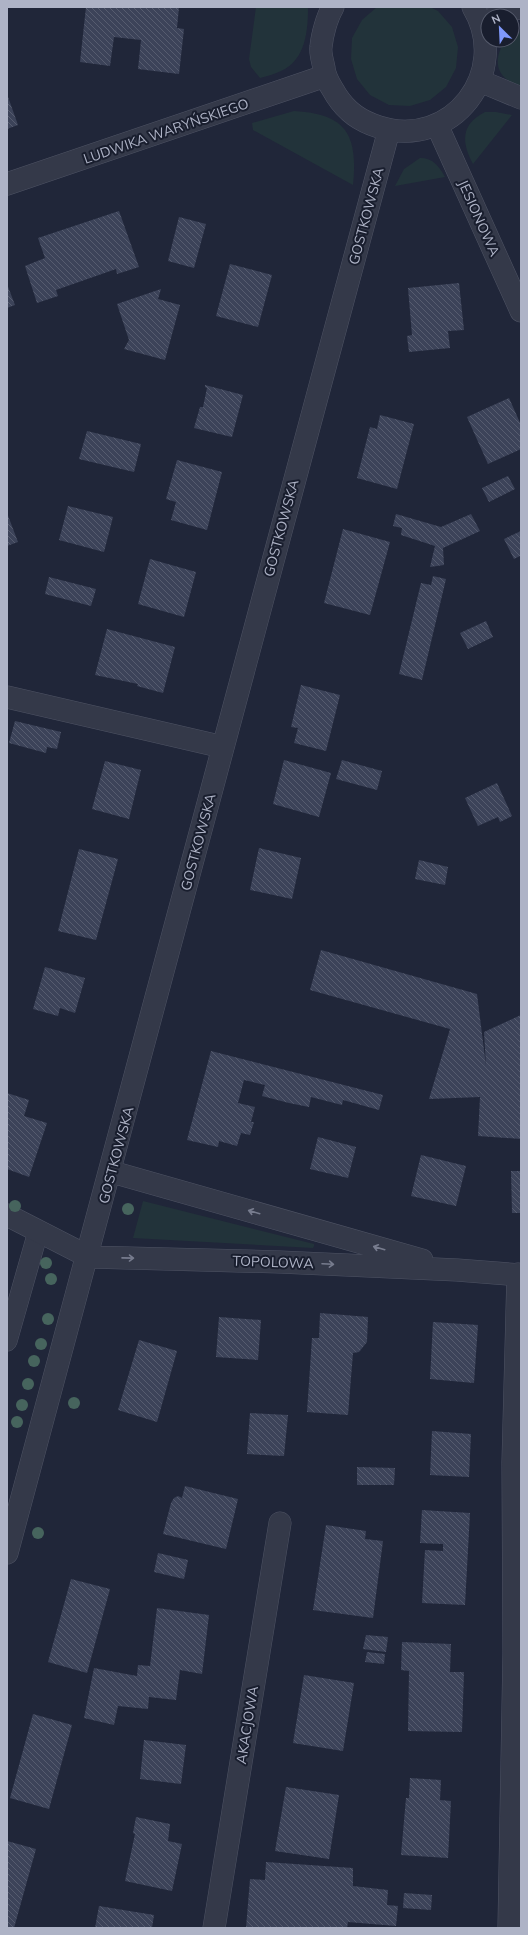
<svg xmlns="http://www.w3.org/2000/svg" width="528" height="1935" font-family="Mulish,sans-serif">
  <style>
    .grass { fill: #22333a }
    .building { fill: url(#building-back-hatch) }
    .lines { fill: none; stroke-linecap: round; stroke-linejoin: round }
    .pedestrian-casing { stroke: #4e5364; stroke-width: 21 }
    .minor-casing { stroke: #4e5364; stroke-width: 23 }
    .pedestrian { stroke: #343949; stroke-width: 20 }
    .minor { stroke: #343949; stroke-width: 22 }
    .tree { fill: #46645d }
    .oneway { stroke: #777c8e }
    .labels { text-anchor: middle; stroke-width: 4; stroke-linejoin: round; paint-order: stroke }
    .street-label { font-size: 14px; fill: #aeb3c6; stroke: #191e2e }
  </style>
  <defs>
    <pattern id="building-back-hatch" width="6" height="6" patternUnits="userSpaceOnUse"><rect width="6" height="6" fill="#3c4359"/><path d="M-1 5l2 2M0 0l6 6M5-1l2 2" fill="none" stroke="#565c6f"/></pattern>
  </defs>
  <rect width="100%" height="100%" fill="#202639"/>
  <path class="grass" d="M 256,7 L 308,7 C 308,30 306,60 281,71 C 275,74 267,76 260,78 L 251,67 L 249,59 Z
    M 377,7 L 430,7 L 438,11 L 452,27 L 458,47 L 456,68 L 446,87 L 430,100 L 410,106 L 389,105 L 370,95 L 357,79 L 351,59 L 352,38 L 362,20 Z
    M 521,31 L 521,87 C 496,78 492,62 505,40 L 512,40 L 512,36 Z
    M 294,111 C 347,114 358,135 353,185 L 253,130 L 252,123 Z
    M 485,112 L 496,112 L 512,115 L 473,164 C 461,142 461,124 485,112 Z
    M 420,158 C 433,158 439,166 445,177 L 395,186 L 404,169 Z
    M 143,1201 L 314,1244 L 314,1246 L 313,1248 L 133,1238 Z"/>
  <path class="building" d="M 86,7 L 179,7 L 177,28 L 184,29 L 179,74 L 138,69 L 141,40 L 114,37 L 110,66 L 80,62 Z
    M 7,94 L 18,125 L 7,129 Z
    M 119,211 L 139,267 L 117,274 L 116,269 L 56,290 L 58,296 L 37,303 L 25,266 L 45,258 L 38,238 Z
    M 179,217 L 206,224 L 194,268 L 168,261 Z
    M 230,264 L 272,275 L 258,327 L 216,316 Z
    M 459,283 L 464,330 L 448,331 L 450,348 L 409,352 L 407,336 L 412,335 L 408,288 Z
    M 7,284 L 15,305 L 7,308 Z
    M 161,289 L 158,299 L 180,305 L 165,360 L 124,349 L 129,340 L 117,304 Z
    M 205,385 L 243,395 L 232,437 L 194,428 L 200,407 L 203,407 L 207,388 L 205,387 Z
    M 509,398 L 521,425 L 521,449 L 488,464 L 467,417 Z
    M 380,415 L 414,424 L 397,489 L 357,478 L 370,427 L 377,429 Z
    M 87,431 L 141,444 L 134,472 L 79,459 Z
    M 177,460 L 222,472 L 207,530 L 171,520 L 176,502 L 166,499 Z
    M 508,476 L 515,489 L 489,502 L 482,488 Z
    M 68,506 L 113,517 L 104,552 L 59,540 Z
    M 7,513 L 18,542 L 7,546 Z
    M 396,514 L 441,527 L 471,514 L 480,531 L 443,548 L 444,565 L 430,567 L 435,546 L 401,535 L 402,528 L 393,526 Z
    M 343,529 L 390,542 L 370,615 L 324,603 Z
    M 521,531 L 521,559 L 520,556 L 514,559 L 504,539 Z
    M 150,559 L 196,572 L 184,617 L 138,604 Z
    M 433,576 L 446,579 L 422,680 L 399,674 L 421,583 L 431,585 Z
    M 49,577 L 96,589 L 91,606 L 45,594 Z
    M 486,621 L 493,637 L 468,649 L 460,633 Z
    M 107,629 L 175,647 L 163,693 L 137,686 L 138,684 L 95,675 Z
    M 301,685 L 340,695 L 326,751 L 294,743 L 298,728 L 291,727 Z
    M 15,721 L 61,732 L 57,749 L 47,747 L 46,753 L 9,743 Z
    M 284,760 L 331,773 L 319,817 L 273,804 Z
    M 342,760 L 382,771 L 377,790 L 336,779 Z
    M 105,761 L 141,770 L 129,819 L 92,809 Z
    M 497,783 L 512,816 L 500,822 L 498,817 L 478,826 L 465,798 Z
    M 259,848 L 301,858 L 292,899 L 250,890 Z
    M 79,849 L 118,859 L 96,940 L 58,931 Z
    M 419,860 L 448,867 L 445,885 L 415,879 Z
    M 321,950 L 477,994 L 486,1066 L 484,1032 L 521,1015 L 521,1139 L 478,1136 L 480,1097 L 429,1099 L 450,1029 L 310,990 Z
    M 45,967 L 85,978 L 75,1013 L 60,1008 L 58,1016 L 33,1009 Z
    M 211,1051 L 383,1095 L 379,1110 L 343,1100 L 342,1105 L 311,1097 L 309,1107 L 289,1103 L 262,1096 L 265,1085 L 244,1080 L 238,1103 L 255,1107 L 251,1122 L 254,1122 L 250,1135 L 241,1133 L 237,1146 L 219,1141 L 218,1147 L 187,1140 Z
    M 7,1093 L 29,1100 L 24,1116 L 47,1123 L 29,1177 L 7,1169 Z
    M 318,1137 L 356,1147 L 348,1178 L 310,1169 Z
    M 421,1155 L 466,1166 L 456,1206 L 411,1196 Z
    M 511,1171 L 521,1171 L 521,1213 L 512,1213 Z
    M 320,1313 L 368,1317 L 367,1342 L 359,1352 L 353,1353 L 348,1415 L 307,1412 L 312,1338 L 319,1338 Z
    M 219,1317 L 261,1320 L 258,1360 L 216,1357 Z
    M 433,1322 L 478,1325 L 474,1383 L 430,1379 Z
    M 139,1340 L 177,1351 L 157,1422 L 118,1410 Z
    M 250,1413 L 288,1415 L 284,1456 L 247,1454 Z
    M 432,1431 L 471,1434 L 469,1477 L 430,1475 Z
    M 357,1467 L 395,1468 L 394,1485 L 357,1485 Z
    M 185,1486 L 238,1499 L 226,1549 L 163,1534 L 171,1503 L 174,1498 L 178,1496 L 182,1498 Z
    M 422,1510 L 470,1513 L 465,1605 L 422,1603 L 425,1550 L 443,1551 L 443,1544 L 420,1543 Z
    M 326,1525 L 366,1531 L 365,1539 L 383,1541 L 373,1618 L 313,1610 Z
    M 158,1553 L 188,1560 L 184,1579 L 154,1572 Z
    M 71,1579 L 110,1589 L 87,1673 L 48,1662 Z
    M 157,1608 L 209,1615 L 202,1674 L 180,1670 L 176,1700 L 149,1697 L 148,1709 L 118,1706 L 114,1725 L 84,1718 L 94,1668 L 137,1676 L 138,1665 L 150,1666 Z
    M 366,1635 L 388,1637 L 386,1652 L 363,1649 Z
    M 402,1642 L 451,1644 L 450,1672 L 464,1672 L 462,1732 L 408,1731 L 409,1671 L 401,1670 Z
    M 367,1652 L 385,1654 L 384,1664 L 365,1662 Z
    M 304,1675 L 354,1683 L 343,1751 L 293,1743 Z
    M 33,1714 L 72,1725 L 49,1809 L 10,1798 Z
    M 144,1740 L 186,1745 L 181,1784 L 140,1779 Z
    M 410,1778 L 441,1780 L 440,1800 L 451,1801 L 448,1858 L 401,1855 L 406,1798 L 409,1798 Z
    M 286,1787 L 339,1795 L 329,1859 L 275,1851 Z
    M 136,1817 L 170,1824 L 168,1841 L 182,1844 L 172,1891 L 125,1881 L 135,1834 L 133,1833 Z
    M 7,1841 L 36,1849 L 14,1928 L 7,1928 Z
    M 266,1862 L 353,1868 L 353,1886 L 388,1890 L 387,1905 L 398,1906 L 396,1926 L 348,1922 L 347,1928 L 246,1928 L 250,1879 L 265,1880 Z
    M 404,1893 L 432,1895 L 431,1910 L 403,1908 Z
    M 99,1906 L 154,1915 L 152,1928 L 95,1928 Z"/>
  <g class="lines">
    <g class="pedestrian-casing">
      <path id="pedestrian" d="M 7,1341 L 38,1232"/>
    </g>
    <g class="minor-casing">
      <path id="minor" d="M 333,7 C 327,17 322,35 321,47 C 320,54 323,62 324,68 C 325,79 331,86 336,95 C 347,112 360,121 379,127 C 452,150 512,72 473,7
        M 496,16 L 521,7
        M 480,81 L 521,98
        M 437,125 L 521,311
        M 7,184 L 325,76
        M 7,697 L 223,747
        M 112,1172 L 422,1260
        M 7,1215 L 89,1257 L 280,1262 L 457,1270 L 521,1275
        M 7,1553 C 138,1080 260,604 389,130
        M 214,1928 L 280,1523
        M 509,1928 L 514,1653 L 513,1462 L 518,1274"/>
    </g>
    <use href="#pedestrian" class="pedestrian"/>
    <use href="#minor" class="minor"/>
  </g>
  <g class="tree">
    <circle cx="15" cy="1206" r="6"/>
    <circle cx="128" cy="1209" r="6"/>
    <circle cx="46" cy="1263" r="6"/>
    <circle cx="51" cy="1279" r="6"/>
    <circle cx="48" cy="1319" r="6"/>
    <circle cx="41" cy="1344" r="6"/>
    <circle cx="34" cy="1361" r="6"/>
    <circle cx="28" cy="1384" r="6"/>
    <circle cx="74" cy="1403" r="6"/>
    <circle cx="22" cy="1405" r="6"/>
    <circle cx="17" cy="1422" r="6"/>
    <circle cx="38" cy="1533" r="6"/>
  </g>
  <defs><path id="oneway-shaft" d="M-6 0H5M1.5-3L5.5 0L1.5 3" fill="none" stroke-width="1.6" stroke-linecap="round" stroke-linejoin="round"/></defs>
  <g class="oneway">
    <use href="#oneway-shaft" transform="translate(254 1212) rotate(-164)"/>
    <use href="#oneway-shaft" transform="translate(379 1248) rotate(-164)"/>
    <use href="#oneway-shaft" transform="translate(128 1258) rotate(1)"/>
    <use href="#oneway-shaft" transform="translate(328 1264) rotate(3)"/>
  </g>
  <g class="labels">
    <g class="street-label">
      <text transform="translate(166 131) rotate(-19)" y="5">LUDWIKA WARYŃSKIEGO</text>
      <text transform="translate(366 216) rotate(-75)" y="5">GOSTKOWSKA</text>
      <text transform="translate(479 218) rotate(66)" y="5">JESIONOWA</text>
      <text transform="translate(281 528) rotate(-75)" y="5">GOSTKOWSKA</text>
      <text transform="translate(198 842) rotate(-75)" y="5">GOSTKOWSKA</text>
      <text transform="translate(116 1155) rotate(-75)" y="5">GOSTKOWSKA</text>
      <text transform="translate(273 1262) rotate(2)" y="5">TOPOLOWA</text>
      <text transform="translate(247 1725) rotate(-81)" y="5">AKACJOWA</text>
    </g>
  </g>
  <rect width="528" height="1935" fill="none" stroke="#aeb3c6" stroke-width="16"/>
  <g transform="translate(500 28) rotate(336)"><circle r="19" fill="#191e2e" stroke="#555a6b"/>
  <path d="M0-3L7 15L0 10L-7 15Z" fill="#7f98fa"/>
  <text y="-6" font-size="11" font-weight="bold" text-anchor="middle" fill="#aeb3c6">N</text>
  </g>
</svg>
